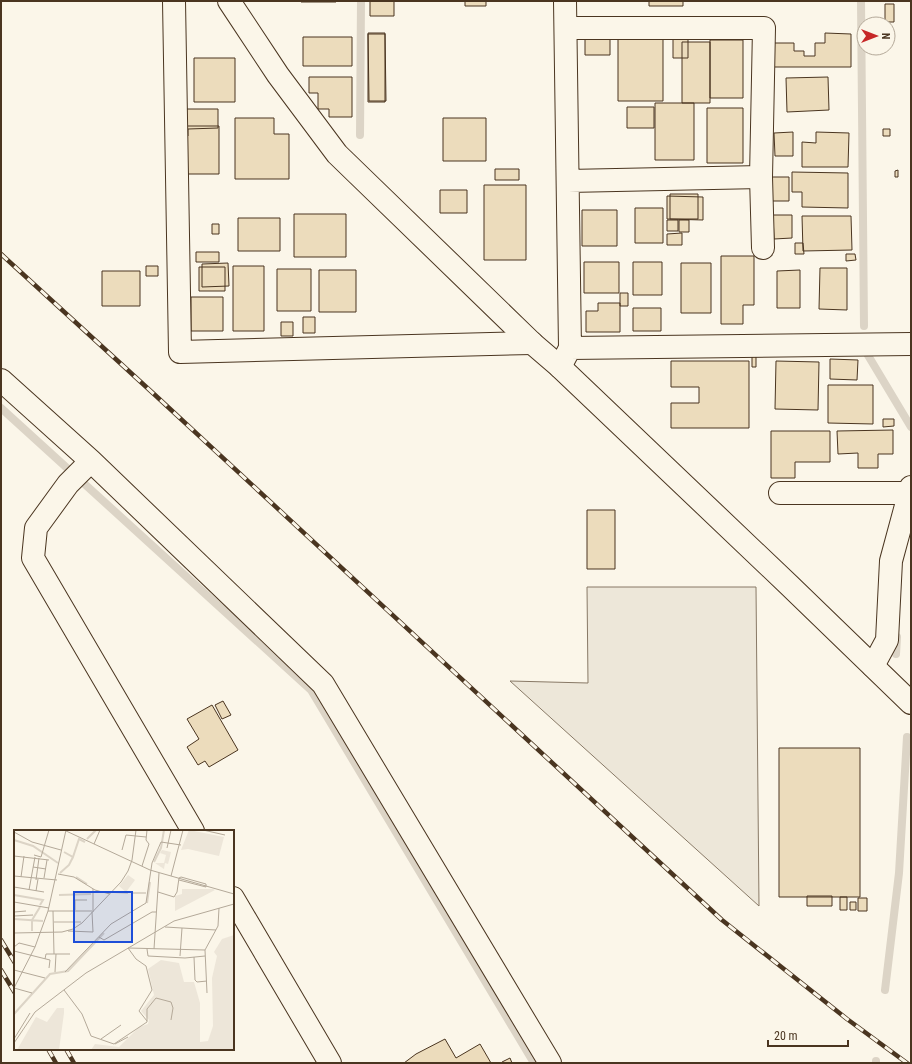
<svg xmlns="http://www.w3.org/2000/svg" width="912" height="1064" font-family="'Roboto Condensed',sans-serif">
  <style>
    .parking { fill: #ede7d9; stroke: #887966 }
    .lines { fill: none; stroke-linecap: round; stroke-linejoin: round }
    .stream { stroke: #dcd4c6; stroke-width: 8 }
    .building { fill: #ecdcbc; stroke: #4a3520 }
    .street-casing { stroke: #4a3520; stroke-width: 24 }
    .secondary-casing { stroke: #4a3520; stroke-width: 24 }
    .street { stroke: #fbf6e9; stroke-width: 22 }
    .secondary { stroke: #fbf6e9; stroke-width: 22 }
    .rail-casing { stroke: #4a3520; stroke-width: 4.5 }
    .rail { stroke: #fbf6e9; stroke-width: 3; stroke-dasharray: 9; stroke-linecap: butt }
    .inset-river { fill: none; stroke: #dcd4c6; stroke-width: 2 }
    .inset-road { fill: none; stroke: #b4a999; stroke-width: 1 }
    .view { fill: #1d4ed8; fill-opacity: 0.15; stroke: #1d4ed8; stroke-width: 2 }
    .inset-edge { fill: none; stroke: #4a3520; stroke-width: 2 }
  </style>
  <rect width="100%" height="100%" fill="#fbf6e9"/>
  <path class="parking" d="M 587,587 L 756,587 L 759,906 L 510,681 L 588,683 Z"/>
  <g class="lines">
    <path class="stream" d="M 861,1 L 864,326
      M 360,135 L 361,1
      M 866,352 L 911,427
      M 1,408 L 311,690 L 534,1063
      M 896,654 L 897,637
      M 885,990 L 899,873 L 907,737
      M 876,1061 L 876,1063"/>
  </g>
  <path class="building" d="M 301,1 L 336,1 L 336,2 L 301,2 Z
    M 370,1 L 394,1 L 394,16 L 370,16 Z
    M 465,1 L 486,1 L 486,6 L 465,6 Z
    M 649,1 L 683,1 L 683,6 L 649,6 Z
    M 885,4 L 894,4 L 894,22 L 885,22 Z
    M 368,33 L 385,33 L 386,101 L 369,101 Z
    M 825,33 L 851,34 L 851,67 L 774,67 L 774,43 L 794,43 L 794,51 L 804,51 L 804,56 L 815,56 L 815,43 L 825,43 Z
    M 368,34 L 385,34 L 385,102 L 368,102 Z
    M 673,36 L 688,36 L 688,58 L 673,58 Z
    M 303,37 L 352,37 L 352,66 L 303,66 Z
    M 585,37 L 610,37 L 610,55 L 585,55 Z
    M 618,39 L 663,39 L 663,101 L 618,101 Z
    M 710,40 L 743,40 L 743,98 L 710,98 Z
    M 682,42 L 710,42 L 710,103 L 682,103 Z
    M 194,58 L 235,58 L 235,102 L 194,102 Z
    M 309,77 L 352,77 L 352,117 L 329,117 L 329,109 L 318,109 L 318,93 L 309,93 Z
    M 828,77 L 829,110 L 787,112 L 786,78 Z
    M 655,103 L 694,103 L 694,160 L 655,160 Z
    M 627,107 L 654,107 L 654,128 L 627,128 Z
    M 707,108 L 743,108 L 743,163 L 707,163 Z
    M 185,109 L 218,109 L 218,128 L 188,129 L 188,136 L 185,136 Z
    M 235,118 L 274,118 L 274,134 L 289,134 L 289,179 L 235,179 Z
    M 443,118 L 486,118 L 486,161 L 443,161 Z
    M 186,126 L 219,126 L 219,174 L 186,174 Z
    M 883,129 L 890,129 L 890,136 L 883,136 Z
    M 793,132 L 793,156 L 775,156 L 774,133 Z
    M 816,132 L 849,133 L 848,167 L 802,167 L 802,142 L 816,143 Z
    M 495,169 L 519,169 L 519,180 L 495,180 Z
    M 898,170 L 898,177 L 895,177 L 895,171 Z
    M 792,172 L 848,173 L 848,208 L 802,207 L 802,192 L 792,192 Z
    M 770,177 L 789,177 L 789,201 L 771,201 Z
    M 484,185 L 526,185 L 526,260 L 484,260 Z
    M 440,190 L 467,190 L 467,213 L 440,213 Z
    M 670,194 L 698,194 L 698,219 L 670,219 Z
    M 667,196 L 703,197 L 703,220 L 667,219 Z
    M 635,208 L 663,208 L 663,243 L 635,243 Z
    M 582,210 L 617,210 L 617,246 L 582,246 Z
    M 294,214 L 346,214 L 346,257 L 294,257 Z
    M 773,215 L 792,215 L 792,238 L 774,239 Z
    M 802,216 L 851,216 L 852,250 L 803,251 Z
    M 238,218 L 280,218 L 280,251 L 238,251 Z
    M 667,220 L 678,220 L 678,231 L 667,231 Z
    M 679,220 L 689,220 L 689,232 L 679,232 Z
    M 212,224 L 219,224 L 219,234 L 212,234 Z
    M 682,233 L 682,245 L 667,245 L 667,234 Z
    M 795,243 L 803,243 L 804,254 L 795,254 Z
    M 196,252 L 219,252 L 219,262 L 196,262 Z
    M 846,254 L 855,254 L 856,260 L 846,261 Z
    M 721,256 L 754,256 L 754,305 L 743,305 L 743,324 L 721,324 Z
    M 584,262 L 619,262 L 619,293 L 584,293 Z
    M 633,262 L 662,262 L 662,295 L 633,295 Z
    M 228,263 L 229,286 L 202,287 L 202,264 Z
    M 681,263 L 711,263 L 711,313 L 681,313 Z
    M 146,266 L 158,266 L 158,276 L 146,276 Z
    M 233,266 L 264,266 L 264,331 L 233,331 Z
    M 199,267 L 225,267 L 225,291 L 199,291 Z
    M 820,268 L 847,268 L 847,310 L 819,309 Z
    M 277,269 L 311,269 L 311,311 L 277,311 Z
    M 319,270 L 356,270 L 356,312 L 319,312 Z
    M 800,270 L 800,308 L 777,308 L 777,271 Z
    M 102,271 L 140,271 L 140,306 L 102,306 Z
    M 620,293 L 628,293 L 628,306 L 620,306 Z
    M 191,297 L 223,297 L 223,331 L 191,331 Z
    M 598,303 L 620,303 L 620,332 L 586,332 L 586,311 L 598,311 Z
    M 633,308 L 661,308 L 661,331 L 633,331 Z
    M 303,317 L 315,317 L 315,333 L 303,333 Z
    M 281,322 L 293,322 L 293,336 L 281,336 Z
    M 752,356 L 756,356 L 756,367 L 752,367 Z
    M 830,359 L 858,360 L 857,380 L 830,379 Z
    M 671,361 L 749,361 L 749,428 L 671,428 L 671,403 L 699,403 L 699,387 L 671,387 Z
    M 776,361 L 819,362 L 818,410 L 775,409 Z
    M 828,385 L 873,385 L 873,424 L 828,423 Z
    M 883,419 L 894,419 L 894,426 L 883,427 Z
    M 893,430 L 893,454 L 878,454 L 878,468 L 858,468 L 858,453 L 838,454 L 837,431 Z
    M 771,431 L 830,431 L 830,462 L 795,462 L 795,478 L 771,478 Z
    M 587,510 L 615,510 L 615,569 L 587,569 Z
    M 223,701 L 231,715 L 222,719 L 215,705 Z
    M 212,705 L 238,750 L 209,767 L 205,761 L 198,765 L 187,747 L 199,739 L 187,719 Z
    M 779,748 L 860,748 L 860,897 L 779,897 Z
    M 807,896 L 832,896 L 832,906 L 807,906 Z
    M 840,897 L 847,897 L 847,910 L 840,910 Z
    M 858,898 L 867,898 L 867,911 L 858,911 Z
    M 850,902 L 856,902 L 856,910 L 850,910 Z
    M 445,1039 L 456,1058 L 480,1044 L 491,1063 L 404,1063 L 416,1054 Z
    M 510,1058 L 512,1063 L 503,1063 L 502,1062 Z"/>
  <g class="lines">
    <g class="street-casing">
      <path id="street" d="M 174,1 L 180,352 L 532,343
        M 566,28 L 764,28 L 761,177 L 763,248
        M 568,181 L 761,177
        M 570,348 L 911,344
        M 560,367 L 570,348 L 565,1
        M 1,380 L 91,461 L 323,684 L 550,1063
        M 86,466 L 68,484 L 36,528 L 33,558 L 193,831
        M 780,493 L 909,493
        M 873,666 L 887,640 L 891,561 L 911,487
        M 233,898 L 330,1063"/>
    </g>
    <g class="secondary-casing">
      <path id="secondary" d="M 229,1 L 278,75 L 337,154 L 532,343 L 560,367 L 789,585 L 911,703"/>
    </g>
    <use href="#street" class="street"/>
    <use href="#secondary" class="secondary"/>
    <g class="rail-casing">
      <path id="rail" d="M 1,254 L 155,395 L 722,920 L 847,1019 L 907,1063
        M 1,940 L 15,963
        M 1,970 L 15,993
        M 48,1049 L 56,1063
        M 66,1049 L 74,1063"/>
    </g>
    <use href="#rail" class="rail"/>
  </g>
  <g transform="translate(14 830)">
    <rect width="220" height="220" fill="#fbf6e9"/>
    <path d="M 175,0 L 210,7 L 205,26 L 174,19 L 167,20 ZM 148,20 L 157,22 L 154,34 L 151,33 L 150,39 L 141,33 L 150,33 L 152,25 L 146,23 ZM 114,45 L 121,50 L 112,62 L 105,56 ZM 168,59 L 199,59 L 201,60 L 161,81 L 161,66 L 168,64 ZM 220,105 L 220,220 L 77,220 L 81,214 L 105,217 L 125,197 L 134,194 L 135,190 L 127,181 L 140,165 L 134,139 L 147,130 L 165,133 L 170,152 L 180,152 L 186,173 L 186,212 L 194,211 L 199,196 L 198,148 L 203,126 L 200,122 L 208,109 ZM 43,178 L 50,178 L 50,183 L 45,220 L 3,220 L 22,187 L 33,192 Z" fill="#ede6d9"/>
    <path class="inset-river" d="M 73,9 L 82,0M 0,10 L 19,16 L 44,33M 50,22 L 59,27 L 65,9 L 71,12M 140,32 L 147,18 L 150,0M 46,43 L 55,35 L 59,27M 62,47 L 73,54M 100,62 L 114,63M 118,63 L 132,63M 0,65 L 29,70 L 26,75M 45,65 L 77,64M 133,73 L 136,52M 0,89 L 29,91M 40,92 L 67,92M 18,101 L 18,90 L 26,77M 0,184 L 36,144 L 54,141 L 90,103"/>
    <path class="inset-road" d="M 50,0 L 136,40 L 220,64M 189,0 L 211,5M 0,2 L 18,12 L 47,20M 80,14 L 86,0M 153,18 L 157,0M 108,20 L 112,5 L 132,7M 20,25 L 27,27 L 35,0M 0,26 L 35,30M 128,36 L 135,14 L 132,10 L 133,0M 19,37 L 32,39M 44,44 L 60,47 L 81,60 L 96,64M 0,46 L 43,50M 157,46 L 169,0M 7,47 L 10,26M 30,48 L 33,30M 22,50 L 25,28M 0,57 L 30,62M 15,60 L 21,27M 22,61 L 24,49M 144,62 L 160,67 L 163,62 L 165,48 L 167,47 L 192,54 L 192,57 L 165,50M 0,72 L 35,78M 61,80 L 61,70 L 73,70M 79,80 L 79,59M 34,81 L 80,81M 39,81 L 40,124M 0,82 L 12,81M 0,86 L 19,85M 151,97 L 202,100M 54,101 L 79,102 L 78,82M 0,103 L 48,102 L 59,99 L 68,93 L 107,52 L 114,41 L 118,30 L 122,0M 85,107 L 90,110 L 138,82 L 142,82M 0,117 L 5,113 L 21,117M 133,119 L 134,126 L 171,128 L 191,126M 140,119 L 145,43M 191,120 L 193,163M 0,121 L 36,130 L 35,138M 166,126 L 168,98M 180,127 L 181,150 L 183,152 L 193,151M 31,129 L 32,124 L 56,124M 0,140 L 31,148M 41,142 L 42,124M 51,142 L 97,94 L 132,73 L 138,33 L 147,12 L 167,15M 0,158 L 18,163M 0,158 L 21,117 L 34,81 L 52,0M 50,160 L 68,184 L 77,206 L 97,213 L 100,214 L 133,192 L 133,179 L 142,168 L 157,172 L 159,178 L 157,190M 133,191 L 125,181 L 138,160 L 132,136 L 122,129 L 114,118 L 191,120 L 204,96 L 205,78M 0,209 L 16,183M 87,209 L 107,195M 0,213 L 21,182 L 72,143 L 160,91 L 220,74M 101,214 L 114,207"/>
    <path class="view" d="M 60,62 L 118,62 L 118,112 L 60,112 Z"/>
    <rect width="220" height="220" class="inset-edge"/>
  </g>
  <rect width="912" height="1064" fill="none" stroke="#4a3520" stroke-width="4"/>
  <g transform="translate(876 36) rotate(90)"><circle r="19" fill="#fbf6e9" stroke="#b4a999"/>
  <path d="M0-3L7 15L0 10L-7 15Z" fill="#c62828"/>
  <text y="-6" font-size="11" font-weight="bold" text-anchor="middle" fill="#4a3520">N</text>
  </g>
  <path d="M768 1040v6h80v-6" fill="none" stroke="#4a3520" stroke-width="2"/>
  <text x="774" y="1040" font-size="12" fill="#4a3520" stroke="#fbf6e9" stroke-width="3" paint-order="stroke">20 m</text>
</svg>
